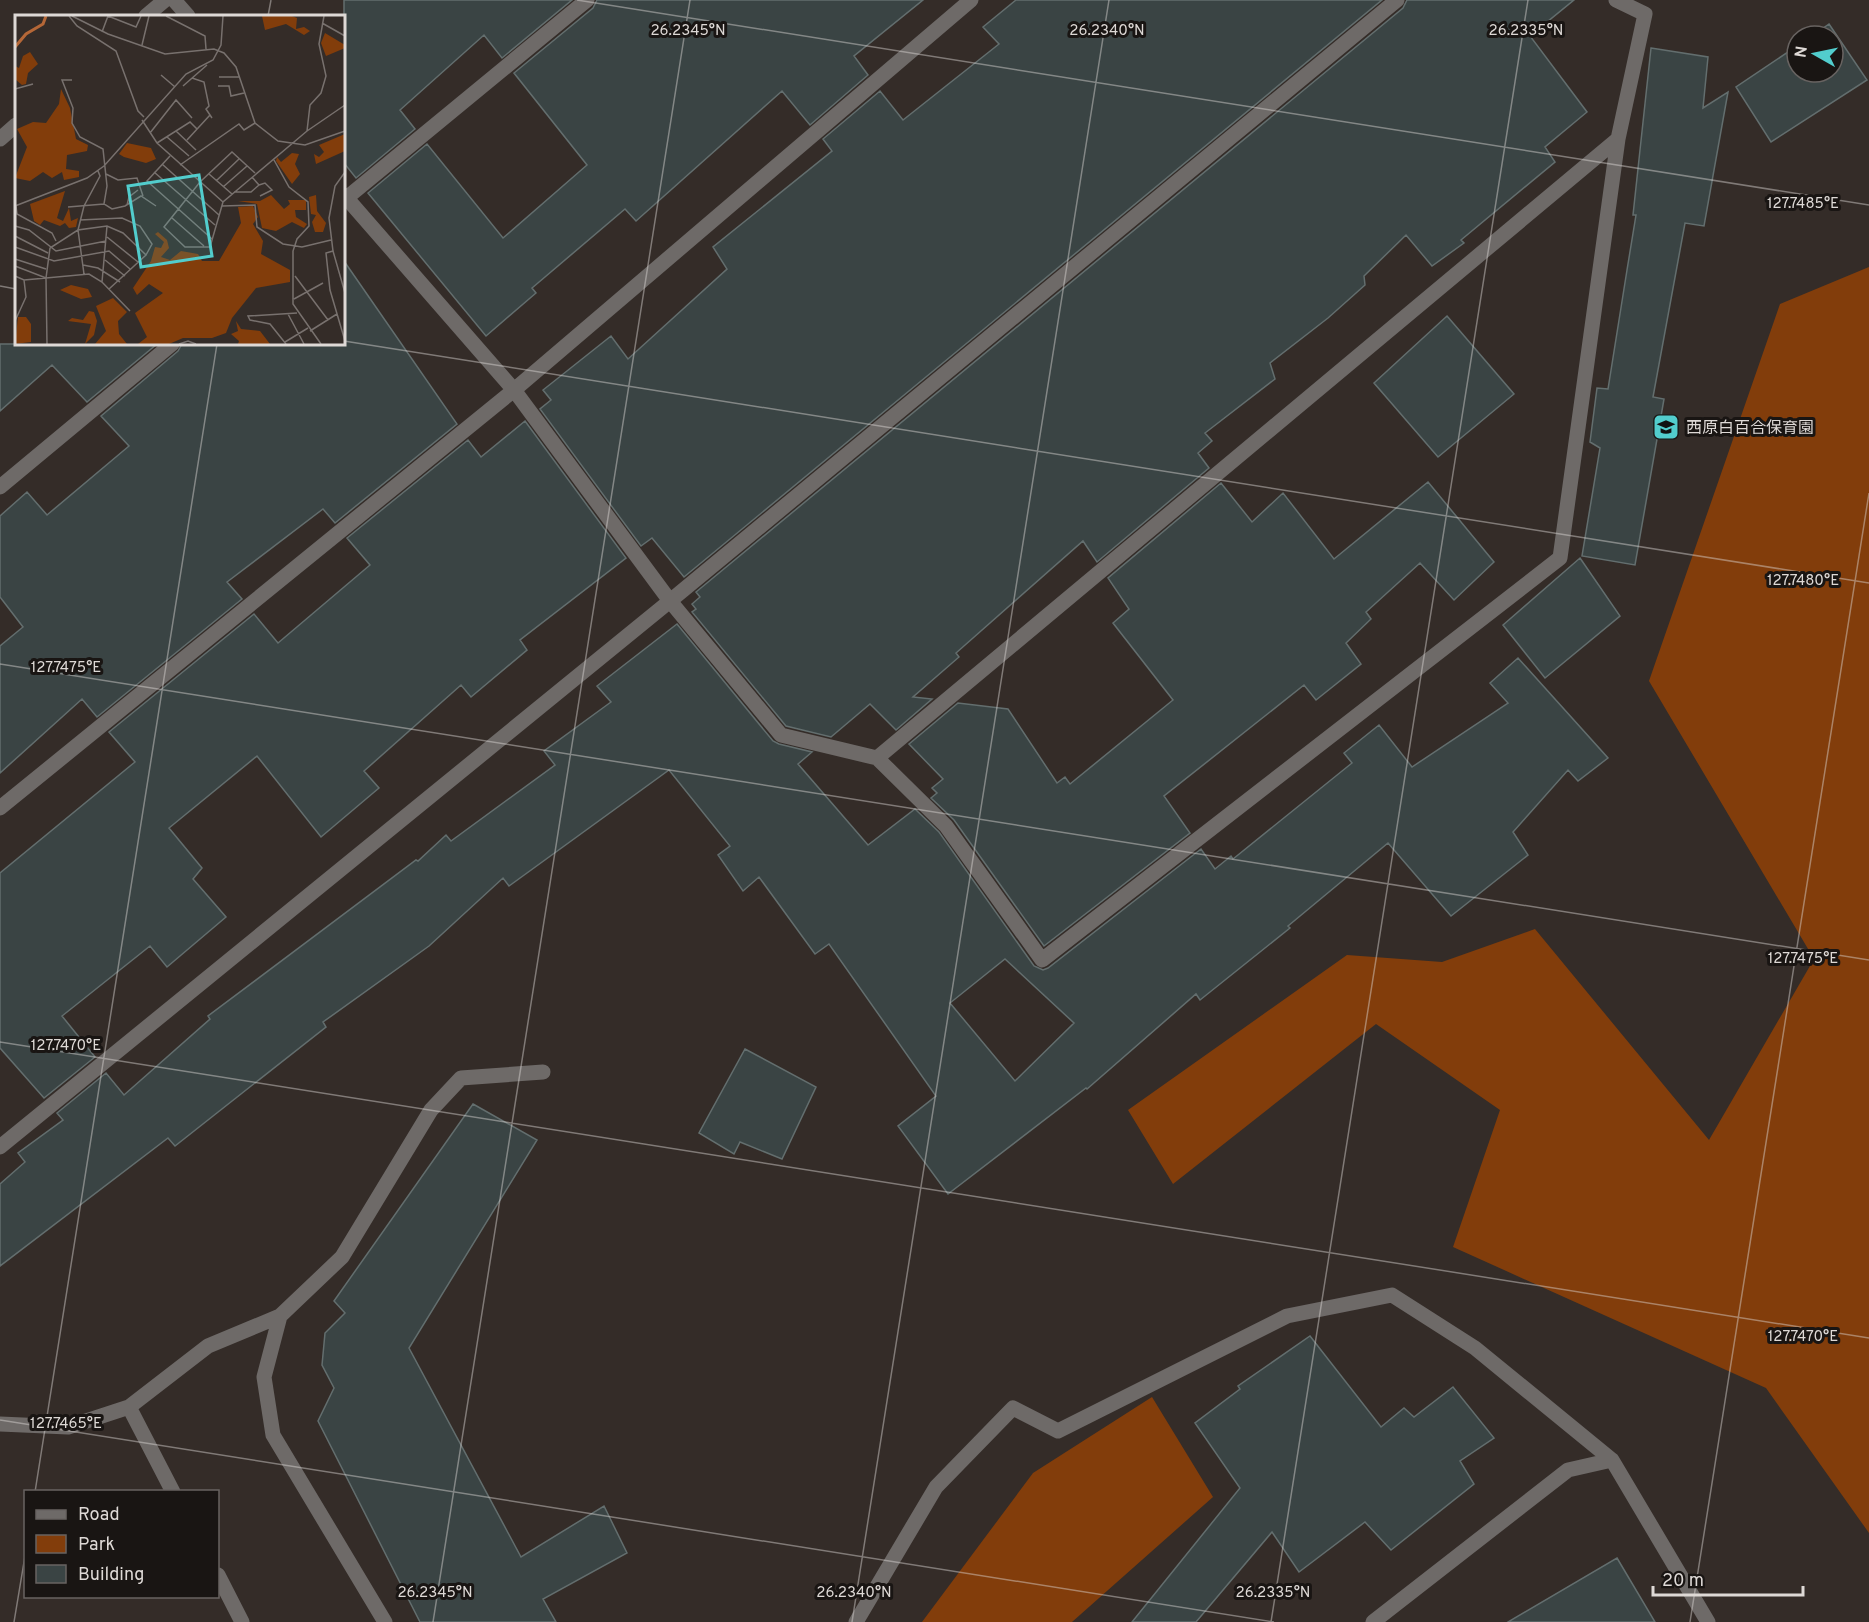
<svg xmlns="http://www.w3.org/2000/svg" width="1869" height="1622" font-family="Overpass,'Noto Sans JP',sans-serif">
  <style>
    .green { fill: #823d0b }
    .building { fill: #3a4444; stroke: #636e6e; stroke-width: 1.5; fill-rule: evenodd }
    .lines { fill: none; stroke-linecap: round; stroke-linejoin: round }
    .minor { stroke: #6e6a68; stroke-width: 15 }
    .ticks { fill: none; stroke: #ded9d6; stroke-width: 1.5; stroke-opacity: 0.45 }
    .labels { text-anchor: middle; stroke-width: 6; stroke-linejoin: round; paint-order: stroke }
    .poi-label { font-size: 16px; fill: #ded9d6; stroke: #191513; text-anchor: start }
    .inset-river { fill: none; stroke: #b56737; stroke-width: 3 }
    .inset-road { fill: none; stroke: #78716e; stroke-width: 1.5 }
    .view { fill: #52cdcd; fill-opacity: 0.15; stroke: #52cdcd; stroke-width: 3 }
    .inset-edge { fill: none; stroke: #ded9d6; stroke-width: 3 }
    .ticks-label { font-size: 15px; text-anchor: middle; fill: #ded9d6; stroke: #191513; stroke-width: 6; stroke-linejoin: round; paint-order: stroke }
  </style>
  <rect width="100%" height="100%" fill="#342c28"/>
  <path class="green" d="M 1869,267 L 1869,1533 L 1766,1388 L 1453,1247 L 1500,1110 L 1376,1024 L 1173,1184 L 1128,1110 L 1347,955 L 1442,962 L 1535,929 L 1709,1140 L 1814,959 L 1649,681 L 1780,304 Z
    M 1152,1397 L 1213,1497 L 1072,1622 L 922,1622 L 1033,1473 Z"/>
  <path class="building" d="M 344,0 L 572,0 L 502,58 L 484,35 L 400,110 L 415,129 L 356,178 L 344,163 Z
    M 597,0 L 923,0 L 854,56 L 868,75 L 810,125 L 782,91 L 636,221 L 625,209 L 532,288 L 536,293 L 486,336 L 368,193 L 427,144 L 503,238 L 587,165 L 514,73 L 593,8 Z
    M 1016,0 L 1382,0 L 684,577 L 652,538 L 641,546 L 540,409 L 551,400 L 543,390 L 611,336 L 628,359 L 727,269 L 713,247 L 832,151 L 823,139 L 880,91 L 903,120 L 999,44 L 983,27 Z
    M 1407,0 L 1574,0 L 1530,36 L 1587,112 L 1545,147 L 1555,162 L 1461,240 L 1464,243 L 1432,266 L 1406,235 L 1364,276 L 1365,285 L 1328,318 L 1270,363 L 1275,379 L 1205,433 L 1212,441 L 1198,453 L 1209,468 L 1097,562 L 1083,541 L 956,653 L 959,657 L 913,697 L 932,699 L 896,730 L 870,704 L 831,737 L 786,726 L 692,612 L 696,609 L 692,604 L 700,597 L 696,592 L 1403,8 Z
    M 1829,24 L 1867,80 L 1771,142 L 1736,87 L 1797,46 L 1797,72 L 1833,72 L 1833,36 L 1812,36 Z
    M 1651,48 L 1708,57 L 1703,108 L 1728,92 L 1704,226 L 1685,223 L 1653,397 L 1664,399 L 1635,565 L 1582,556 L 1600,448 L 1590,442 L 1597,388 L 1608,389 L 1627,270 L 1636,215 L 1633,215 Z
    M 344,261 L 457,424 L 335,523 L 323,509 L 227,582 L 242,599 L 97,717 L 82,699 L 0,773 L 0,646 L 23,627 L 0,597 L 0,516 L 27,492 L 47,515 L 129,446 L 101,416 L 178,351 L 182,344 L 344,344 Z
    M 1447,316 L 1514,394 L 1438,457 L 1374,383 Z
    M 0,344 L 157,344 L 87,402 L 52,365 L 0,411 Z
    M 525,421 L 626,558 L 520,640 L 527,650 L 471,697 L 461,685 L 364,771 L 379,788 L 321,837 L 257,756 L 169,828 L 202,868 L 193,879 L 226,917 L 167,967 L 150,946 L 62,1016 L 95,1057 L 44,1098 L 0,1048 L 0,873 L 135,762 L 109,732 L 254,614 L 278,643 L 370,565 L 347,538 L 468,440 L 481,457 Z
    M 1428,482 L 1494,562 L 1454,600 L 1420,563 L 1366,612 L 1371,619 L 1346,643 L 1361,664 L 1316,700 L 1304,685 L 1164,796 L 1190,833 L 1044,946 L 954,820 L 931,798 L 937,793 L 932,788 L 943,779 L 909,744 L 958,703 L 1008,709 L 1057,783 L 1065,777 L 1070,784 L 1173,700 L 1113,623 L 1129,609 L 1108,578 L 1221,483 L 1252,522 L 1283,493 L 1334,559 Z
    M 1580,558 L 1620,616 L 1545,678 L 1503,625 Z
    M 677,624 L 773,741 L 779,744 L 812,752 L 798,764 L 868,845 L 915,809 L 939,832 L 1034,966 L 1043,970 L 1048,968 L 1201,849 L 1215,869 L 1231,856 L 1233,859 L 1352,763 L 1344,753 L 1379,725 L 1412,767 L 1508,703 L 1490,683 L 1518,658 L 1608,758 L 1578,781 L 1568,770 L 1513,832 L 1528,855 L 1451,916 L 1388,843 L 1288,926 L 1290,928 L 1200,1000 L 1196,994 L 1087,1089 L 1086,1088 L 948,1194 L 898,1126 L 936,1096 L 829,944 L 815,954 L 759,877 L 743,891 L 718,855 L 730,846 L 669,770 L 509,886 L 503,878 L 429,946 L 323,1022 L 326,1027 L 175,1146 L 168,1138 L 0,1266 L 0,1184 L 25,1162 L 18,1153 L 63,1120 L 57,1113 L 106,1073 L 124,1095 L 210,1019 L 208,1016 L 416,860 L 418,861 L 446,835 L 451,841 L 555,765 L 544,751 L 611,702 L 597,686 ZM 1005,959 L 1074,1023 L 1015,1081 L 950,1003 Z
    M 745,1049 L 816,1087 L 782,1159 L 740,1142 L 734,1154 L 699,1133 Z
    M 473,1104 L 537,1140 L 409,1348 L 521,1557 L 604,1506 L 627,1553 L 543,1599 L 556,1622 L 420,1622 L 318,1421 L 334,1388 L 322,1365 L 325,1333 L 345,1313 L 334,1301 Z
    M 1310,1336 L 1381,1427 L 1404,1408 L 1414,1417 L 1453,1387 L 1494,1438 L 1460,1461 L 1474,1484 L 1391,1550 L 1365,1522 L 1299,1572 L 1272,1532 L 1196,1622 L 1132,1622 L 1240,1488 L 1195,1423 L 1240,1389 L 1238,1386 Z
    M 1617,1558 L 1655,1622 L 1508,1622 Z"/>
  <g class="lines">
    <path class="minor" d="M 174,0 L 188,16
      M 146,16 L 165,0
      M 0,139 L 16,125
      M 344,195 L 514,390 L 670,601 L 781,735 L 877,758 L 946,826 L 1042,960 L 1560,558 L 1618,139 L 1645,14 L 1616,0
      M 344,200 L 587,0
      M 0,487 L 172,344
      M 877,758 L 1618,139
      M 0,808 L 514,390 L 971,0
      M 0,1147 L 670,601 L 1397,0
      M 129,1407 L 173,1492
      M 0,1424 L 68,1427 L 129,1407 L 208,1346 L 280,1316
      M 218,1575 L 242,1622
      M 385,1622 L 273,1435 L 264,1377 L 280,1316 L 342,1257 L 431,1110 L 461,1078 L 543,1072
      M 856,1622 L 936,1487 L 1013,1408 L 1058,1431 L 1287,1316 L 1392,1295 L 1475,1348 L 1612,1460
      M 1373,1622 L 1568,1470 L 1612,1460 L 1708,1622"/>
  </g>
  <path class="ticks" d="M 577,0 L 1869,205M 268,16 L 271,0M 0,286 L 16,289M 344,341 L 1869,583M 0,664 L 1869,960M 0,1042 L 1869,1338M 0,1420 L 1274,1622M 35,1492 L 217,344M 14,1622 L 26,1550M 433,1622 L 690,0M 852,1622 L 1109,0M 1271,1622 L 1528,0M 1690,1622 L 1869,493"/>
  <defs>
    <g id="school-square" transform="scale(1.35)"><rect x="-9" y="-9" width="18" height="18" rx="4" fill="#52cdcd" stroke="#191513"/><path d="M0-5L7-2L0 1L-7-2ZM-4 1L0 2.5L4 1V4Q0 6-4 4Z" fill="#111"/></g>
  </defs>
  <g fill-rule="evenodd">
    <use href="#school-square" x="1666" y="427"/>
  </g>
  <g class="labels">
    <g class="poi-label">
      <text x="1686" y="433">西原白百合保育園</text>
    </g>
  </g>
  <g transform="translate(15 15)">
    <rect width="330" height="330" fill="#342c28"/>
    <path d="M 247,1 L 277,1 L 282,3 L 281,14 L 289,12 L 295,16 L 289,20 L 271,9 L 250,15 ZM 310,18 L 330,30 L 330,33 L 311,41 L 306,28 ZM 15,37 L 23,49 L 13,58 L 11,69 L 7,70 L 0,64 L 0,51 L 4,53 L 8,41 ZM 46,74 L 55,93 L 61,124 L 73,130 L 72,136 L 52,140 L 51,154 L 64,156 L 64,162 L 49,165 L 47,157 L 37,163 L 28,157 L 15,166 L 0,163 L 12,132 L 2,114 L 18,107 L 31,108 L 44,89 ZM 330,119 L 330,136 L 301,149 L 299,139 L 304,142 L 309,137 L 304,130 ZM 112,128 L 136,133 L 141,144 L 131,148 L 109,142 L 104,139 ZM 277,138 L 284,139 L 280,149 L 285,159 L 277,169 L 261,146 L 262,142 L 266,147 ZM 50,176 L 42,203 L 48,206 L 54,193 L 56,206 L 63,203 L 61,212 L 54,213 L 50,208 L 45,211 L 29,205 L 25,210 L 19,206 L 15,189 ZM 256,180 L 269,194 L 275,189 L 273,185 L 291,185 L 291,195 L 280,195 L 281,202 L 292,209 L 289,213 L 277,207 L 261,216 L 247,213 L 242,189 L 223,186 L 245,186 ZM 301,180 L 302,196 L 311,208 L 308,217 L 300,217 L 297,207 L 301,200 L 296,199 L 294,182 ZM 238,191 L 243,202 L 238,209 L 248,226 L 246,239 L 275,255 L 275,267 L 241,273 L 217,303 L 211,318 L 197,323 L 168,323 L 154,329 L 123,329 L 132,322 L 120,298 L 148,278 L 134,269 L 122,280 L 118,273 L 136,246 L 140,232 L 146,233 L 149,227 L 140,219 L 143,217 L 152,225 L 154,233 L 146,242 L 155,245 L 166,236 L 183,239 L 187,246 L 204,246 L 226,208 L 223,192 ZM 56,270 L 73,274 L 77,282 L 66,284 L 45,275 ZM 98,283 L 112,297 L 103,306 L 104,319 L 112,329 L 80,329 L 91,316 L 81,291 ZM 74,296 L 79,297 L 82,306 L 79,320 L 70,329 L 76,309 L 53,306 L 57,303 L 68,305 ZM 3,302 L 11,302 L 16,309 L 16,327 L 0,329 ZM 221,306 L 226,314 L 245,316 L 255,329 L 223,329 L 224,326 L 216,319 L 223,316 Z" fill="#823d0b"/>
    <path class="inset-river" d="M 0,32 L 11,19 L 28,9 L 31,1"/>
    <path class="inset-road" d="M 54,1 L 62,11 L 101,36 L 123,96 L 129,102M 57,1 L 93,19 L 150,39 L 199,34 L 209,38 L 221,52 L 240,108 L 263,126 L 290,130 L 330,116M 151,1 L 190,21 L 191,34M 307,8 L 330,21M 87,17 L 93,1 L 121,12 L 126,1M 127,30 L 134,1M 146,60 L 160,72M 204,62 L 224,62M 177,63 L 189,67 L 194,91 L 191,94 L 197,103M 57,65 L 47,65 L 58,93 L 57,108 L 65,122 L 88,134 L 92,171 L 89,189 L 97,194 L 110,191 L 126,181 L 141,191M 168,71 L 192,50M 203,71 L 214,71 L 216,81 L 229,78M 0,74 L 18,69M 127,105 L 142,128 L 208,187M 161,116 L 181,135M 292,116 L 295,90 L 306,78 L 311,61 L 304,29 L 309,1M 135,118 L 161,85 L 177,103M 152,122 L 174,141M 172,125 L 195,100M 142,128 L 175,107 L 182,114M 155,141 L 132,166 L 197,224M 259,145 L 274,172 L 293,187 L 294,211 L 282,224 L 278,236 L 278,289 L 306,329M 147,149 L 204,200M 165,150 L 224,109 L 229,115 L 240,108M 139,157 L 200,210M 330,157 L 320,171 L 314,203 L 318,236 L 330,278M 240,158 L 217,137 L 185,167 L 149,212 L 170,232 L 195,232 L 208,187 L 292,116 L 330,90M 91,159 L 103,165 L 122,163 L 128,181M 194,159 L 217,179M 201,166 L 224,144M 244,170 L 250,168 L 257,175 L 245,181M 208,172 L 232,151M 219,177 L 236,177 L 244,170 L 237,162M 112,190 L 114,182 L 123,175M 0,191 L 72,163 L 89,151 L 171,59 L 198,45 L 206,30 L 208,1M 1,191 L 2,199 L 37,218 L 41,226M 207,191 L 240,190 L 242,212 L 268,229 L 287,232 L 316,225M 53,192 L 89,189M 157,203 L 189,231M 65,205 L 107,203 L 125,211 L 137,229 L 131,240M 0,211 L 14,215 L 41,236 L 91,226M 0,221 L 33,238M 92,222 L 123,247M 0,232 L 39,246 L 94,236 L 115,254M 318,236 L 311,238 L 315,275 L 330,326M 0,244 L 31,254M 90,245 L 110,261M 68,250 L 83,253 L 105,267M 0,251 L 31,263 L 74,259 L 87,267 L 115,296M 69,259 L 63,215 L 92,211 L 108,218 L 131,240 L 94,274M 0,261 L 9,265 L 31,263 L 35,233 L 63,215 L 69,191 L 85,161 L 83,156M 280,261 L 313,305M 31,263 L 32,329M 87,267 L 92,211M 279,284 L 308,268M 273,299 L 289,329M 0,306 L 11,282 L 9,265M 295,316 L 322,299M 270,327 L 293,313M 164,329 L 173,326 L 181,329M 271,329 L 255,309 L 235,305 L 233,301 L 282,298"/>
    <path class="view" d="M 184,160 L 197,241 L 126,252 L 113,171 Z"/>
    <rect width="330" height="330" class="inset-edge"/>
  </g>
  <g class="ticks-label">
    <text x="688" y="35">26.2345°N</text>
    <text x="1107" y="35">26.2340°N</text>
    <text x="1526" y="35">26.2335°N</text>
    <text x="1803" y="208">127.7485°E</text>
    <text x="1803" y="585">127.7480°E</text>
    <text x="66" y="672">127.7475°E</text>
    <text x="1803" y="963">127.7475°E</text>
    <text x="66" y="1050">127.7470°E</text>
    <text x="1803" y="1341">127.7470°E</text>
    <text x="66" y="1428">127.7465°E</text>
    <text x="435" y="1597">26.2345°N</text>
    <text x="854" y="1597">26.2340°N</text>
    <text x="1273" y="1597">26.2335°N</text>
  </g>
  <rect x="24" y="1490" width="195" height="108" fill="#191513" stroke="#686361" stroke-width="1.5"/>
  <rect x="36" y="1510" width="30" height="9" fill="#6e6a68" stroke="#686361" stroke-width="1.5"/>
  <text x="78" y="1520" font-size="18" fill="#ded9d6">Road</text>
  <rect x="36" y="1535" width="30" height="18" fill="#823d0b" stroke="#686361" stroke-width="1.5"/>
  <text x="78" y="1550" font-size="18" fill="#ded9d6">Park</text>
  <rect x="36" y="1565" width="30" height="18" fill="#3a4444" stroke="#686361" stroke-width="1.5"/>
  <text x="78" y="1580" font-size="18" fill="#ded9d6">Building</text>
  <g transform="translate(1815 54) rotate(279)"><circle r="28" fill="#191513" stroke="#686361" stroke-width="1.5"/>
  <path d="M0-4.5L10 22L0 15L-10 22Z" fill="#52cdcd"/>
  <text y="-9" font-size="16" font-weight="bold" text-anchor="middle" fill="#ded9d6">N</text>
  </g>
  <path d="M1653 1586v9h150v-9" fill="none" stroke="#ded9d6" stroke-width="3"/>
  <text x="1662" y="1586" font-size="18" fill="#ded9d6" stroke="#191513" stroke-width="4.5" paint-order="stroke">20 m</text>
</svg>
